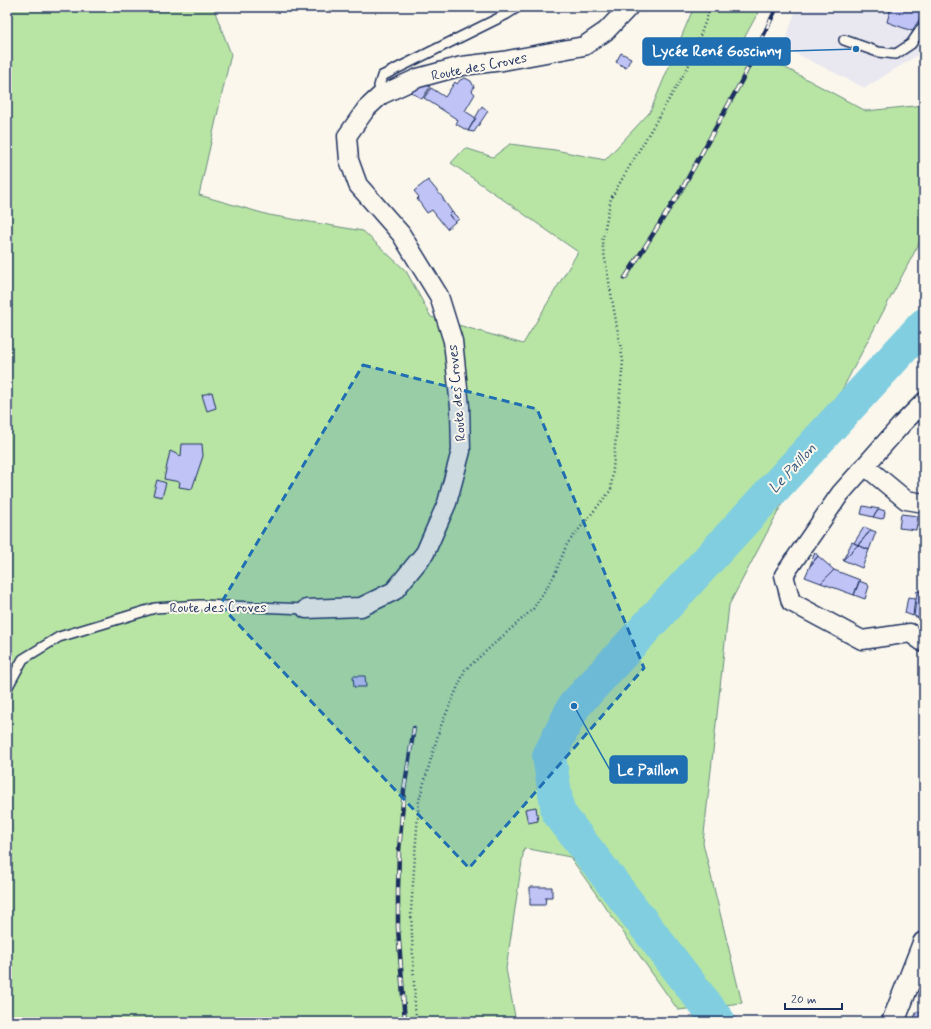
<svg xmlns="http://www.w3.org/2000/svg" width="931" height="1029" font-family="Mynerve,sans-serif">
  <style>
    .built { fill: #e9e7ef }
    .green { fill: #b8e5a3; stroke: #6a8a80 }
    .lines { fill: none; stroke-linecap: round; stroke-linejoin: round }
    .river { stroke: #81cee0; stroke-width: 34 }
    .building { fill: #c0c3f5; stroke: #1b2f5e }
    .lane-casing { stroke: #1b2f5e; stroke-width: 12 }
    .street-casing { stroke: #1b2f5e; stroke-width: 21 }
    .secondary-casing { stroke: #1b2f5e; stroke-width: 25 }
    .path { stroke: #1b2f5e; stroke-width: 2.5; stroke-dasharray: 1 3; stroke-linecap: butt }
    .lane { stroke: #fbf7ec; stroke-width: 9 }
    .street { stroke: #fbf7ec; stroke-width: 18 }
    .secondary { stroke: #fbf7ec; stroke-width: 22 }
    .rail-casing { stroke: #1b2f5e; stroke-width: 4.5 }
    .rail { stroke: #fbf7ec; stroke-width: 3; stroke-dasharray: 9; stroke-linecap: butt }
    .marked { fill: #1f6fb2; fill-opacity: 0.2; stroke: #1f6fb2; stroke-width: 3; stroke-dasharray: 8 5; stroke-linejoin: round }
    .labels { text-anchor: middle; stroke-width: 4; stroke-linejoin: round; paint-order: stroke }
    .street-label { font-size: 14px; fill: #1b2f5e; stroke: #fbf7ec }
    .water-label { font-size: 15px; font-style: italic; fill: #34577e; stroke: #fbf7ec }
    .leader { fill: none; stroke: #1f6fb2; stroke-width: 1.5 }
    .callout-dot { fill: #1f6fb2; stroke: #fbf7ec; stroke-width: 1.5 }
    .callout { fill: #1f6fb2; stroke: #1f6fb2; stroke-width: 1.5 }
    .callout-label { font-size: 15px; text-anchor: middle; font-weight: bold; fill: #fff }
  </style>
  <rect width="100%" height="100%" fill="#fbf7ec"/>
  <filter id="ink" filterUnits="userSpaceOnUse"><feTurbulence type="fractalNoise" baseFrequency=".025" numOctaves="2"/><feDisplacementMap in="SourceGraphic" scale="8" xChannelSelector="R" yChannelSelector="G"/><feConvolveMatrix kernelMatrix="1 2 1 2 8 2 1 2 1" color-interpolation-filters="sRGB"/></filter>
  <g filter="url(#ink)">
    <path class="built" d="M 797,7 L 924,7 L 924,51 L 865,88 L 783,47 Z"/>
    <path class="green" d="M 7,7 L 213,7 L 231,54 L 199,195 L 269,215 L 363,231 L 406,271 L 431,317 L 523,344 L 578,252 L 451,163 L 465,148 L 493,157 L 510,144 L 555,150 L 605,160 L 650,112 L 693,9 L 691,7 L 761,7 L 741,44 L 866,111 L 924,105 L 924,234 L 729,605 L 703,843 L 742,1003 L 678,1010 L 570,857 L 524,848 L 506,969 L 516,1022 L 7,1022 Z"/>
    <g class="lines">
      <path class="river" d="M 719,1022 L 558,812 L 549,756 L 574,706 L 924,325"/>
    </g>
    <path class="building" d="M 891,7 L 924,7 L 924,12 L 912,31 L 887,22 Z
      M 621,53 L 631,58 L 626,68 L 616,62 Z
      M 465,78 L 471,81 L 474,87 L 472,91 L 475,94 L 465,111 L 476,118 L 468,131 L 456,124 L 458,120 L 424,98 L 431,88 L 445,97 L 455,82 L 457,84 L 460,80 Z
      M 419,80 L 430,87 L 422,99 L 411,92 Z
      M 482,106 L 488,111 L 474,132 L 468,131 Z
      M 428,180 L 443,198 L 443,199 L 452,212 L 449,215 L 455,222 L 447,229 L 432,210 L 427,213 L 417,199 L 419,197 L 414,191 Z
      M 452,212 L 459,219 L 455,222 L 449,215 Z
      M 212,392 L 216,408 L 207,411 L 202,395 Z
      M 182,444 L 202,444 L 203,456 L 192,489 L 179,487 L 180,482 L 164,479 L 170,451 L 181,456 Z
      M 157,480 L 166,483 L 162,497 L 153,495 Z
      M 863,506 L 879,509 L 873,517 L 861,514 Z
      M 879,509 L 885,511 L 884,517 L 882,519 L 873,517 Z
      M 901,514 L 918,516 L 916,530 L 899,528 Z
      M 864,527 L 871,530 L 858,545 L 854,543 Z
      M 871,530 L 876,532 L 869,550 L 858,545 Z
      M 852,542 L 858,545 L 843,560 Z
      M 858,545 L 869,550 L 862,568 L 843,560 Z
      M 815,552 L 818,556 L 810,566 Z
      M 818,556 L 834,570 L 821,583 L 805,577 L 810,566 Z
      M 834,570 L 860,580 L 854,595 L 821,583 Z
      M 859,581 L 867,584 L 869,586 L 865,599 L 854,595 Z
      M 917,591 L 924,592 L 924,620 L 914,616 Z
      M 908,597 L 915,598 L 913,616 L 905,613 Z
      M 353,676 L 365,676 L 366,687 L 354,687 Z
      M 536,807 L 538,821 L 528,823 L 525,809 Z
      M 530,887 L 552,887 L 552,897 L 546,897 L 545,905 L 530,905 Z
      M 917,1011 L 924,1015 L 924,1022 L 912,1022 Z"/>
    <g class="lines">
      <g class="lane-casing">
        <path id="lane" d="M 844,40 L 878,52 L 896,54 L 911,44 L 924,25
          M 381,95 L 379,86 L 382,76 L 507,14 L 518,7
          M 7,688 L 23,659 L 59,637 L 155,608 L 200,605 L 306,609"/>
      </g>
      <g class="street-casing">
        <path id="street" d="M 924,402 L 902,424 L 840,494 L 784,575 L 791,602 L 862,640 L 910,633 L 924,643
          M 865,466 L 906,500 L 924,503
          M 306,609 L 361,607 L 394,591 L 425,553 L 447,503 L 461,451 L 460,407 L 453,341 L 439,296 L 401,234 L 358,185 L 349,160 L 347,136 L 366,109 L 381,95 L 418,78 L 462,66 L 503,61 L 584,46 L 606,31 L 629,7"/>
      </g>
      <g class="secondary-casing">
        <path id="secondary" d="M 893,1022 L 924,943"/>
      </g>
      <path class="path" d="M 417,1022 L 415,1008 L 411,911 L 419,800 L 440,728 L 465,670 L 533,609 L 554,576 L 567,544 L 611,490 L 623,361 L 602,242 L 611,198 L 688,67 L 711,7"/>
      <use href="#lane" class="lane"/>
      <use href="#street" class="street"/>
      <use href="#secondary" class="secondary"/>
      <g class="rail-casing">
        <path id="rail" d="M 625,278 L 683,187 L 742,80 L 777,7
          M 405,1022 L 398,928 L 398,890 L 399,851 L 404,790 L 414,728"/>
      </g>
      <use href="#rail" class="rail"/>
    </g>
  </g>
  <path class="marked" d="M 363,365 L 537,409 L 644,668 L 469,868 L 220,605 Z"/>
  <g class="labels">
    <g class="street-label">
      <text transform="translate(479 66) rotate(-11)" y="5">Route des Croves</text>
      <text transform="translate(456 393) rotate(-95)" y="5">Route des Croves</text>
      <text x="218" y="612">Route des Croves</text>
    </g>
    <g class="water-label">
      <text transform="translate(792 468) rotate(-47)" y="5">Le Paillon</text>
    </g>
  </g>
  <path class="leader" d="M856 49L790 51M574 706L610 770"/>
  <g class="callout-dot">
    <circle cx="856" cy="49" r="4"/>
    <circle cx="574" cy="706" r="4"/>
  </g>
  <g class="callout">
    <rect x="643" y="38" width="147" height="27" rx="4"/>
    <rect x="610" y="756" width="77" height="27" rx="4"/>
  </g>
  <g class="callout-label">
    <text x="717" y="56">Lycée René Goscinny</text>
    <text x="648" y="775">Le Paillon</text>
  </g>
  <rect width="931" height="1029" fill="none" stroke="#fbf7ec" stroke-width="24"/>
  <rect x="12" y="12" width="907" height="1005" fill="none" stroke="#1b2f5e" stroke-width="1.5" filter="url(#ink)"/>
  <path d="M785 1003v6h57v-6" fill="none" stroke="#1b2f5e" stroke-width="2"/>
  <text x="791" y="1003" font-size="12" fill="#1b2f5e" stroke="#fbf7ec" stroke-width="3" paint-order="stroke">20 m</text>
</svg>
